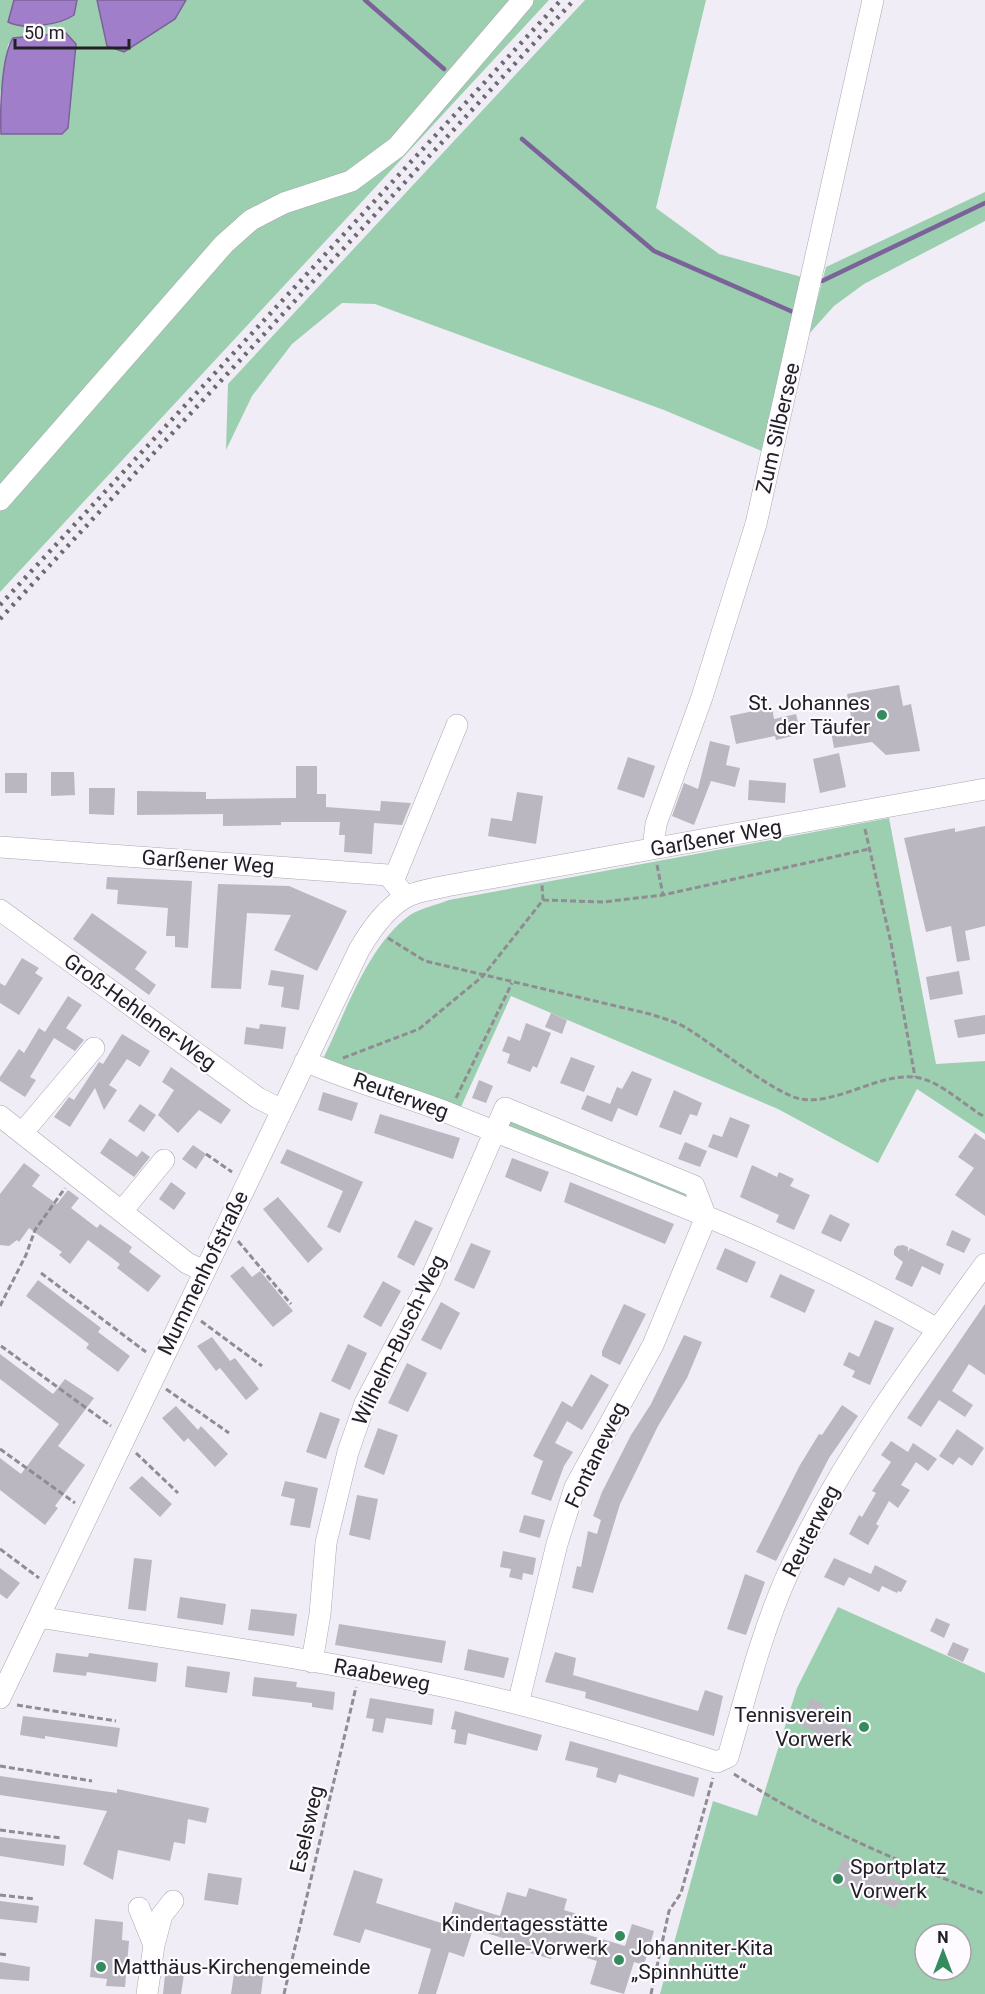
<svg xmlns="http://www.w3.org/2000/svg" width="985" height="1994" font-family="Roboto,sans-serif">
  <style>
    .green { fill: #9ccfaf; fill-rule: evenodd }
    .water { fill: #a17eca; stroke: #7b6298; stroke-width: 1.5 }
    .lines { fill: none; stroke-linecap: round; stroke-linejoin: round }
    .stream { stroke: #7b6298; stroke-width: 4.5 }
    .building { fill: #bbb7c0 }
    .minor-casing { stroke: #aba7b0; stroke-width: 22 }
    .path { stroke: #8f8c93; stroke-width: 3; stroke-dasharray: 6 3; stroke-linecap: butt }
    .minor { stroke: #fff; stroke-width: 21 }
    .rail { stroke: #6c6a6f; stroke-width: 4.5; stroke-dasharray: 3 6; stroke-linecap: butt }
    .poi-dot { fill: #368b5e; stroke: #fdfbff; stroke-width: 2 }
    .labels { text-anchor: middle; stroke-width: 4.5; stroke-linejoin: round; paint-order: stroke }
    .street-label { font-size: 21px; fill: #222024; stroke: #fdfbff }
    .poi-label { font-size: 21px; fill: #222024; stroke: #fdfbff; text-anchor: end }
  </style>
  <rect width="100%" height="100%" fill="#f0edf6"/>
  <path class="green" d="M 0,0 L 14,0 L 8,21 L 74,15 L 77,0 L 97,0 L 107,46 L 175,19 L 186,0 L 549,0 L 0,592 L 0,133 L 66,33 L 13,38 L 8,45 L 0,95 Z
    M 585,0 L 706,0 L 656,208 L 719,254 L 802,277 L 764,452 L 664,410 L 375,304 L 342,303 L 292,344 L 252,396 L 226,450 L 228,384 Z
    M 985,192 L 985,221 L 864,284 L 834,306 L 808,335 L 826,267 Z
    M 889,818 L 936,1064 L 985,1061 L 985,1134 L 917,1089 L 878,1163 L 778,1109 L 511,996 L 460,1109 L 323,1059 C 346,1012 367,946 410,915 C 421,908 437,905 449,900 Z
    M 510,1117 L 693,1191 L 688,1203 L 505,1129 Z
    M 838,1607 L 985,1673 L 985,1994 L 660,1994 L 713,1801 L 757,1816 L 797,1688 ZM 925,1934 L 961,1934 L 961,1970 L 925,1970 Z"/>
  <path class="water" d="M 14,0 L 77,0 L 74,15 C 60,25 23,30 8,22 Z
    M 97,0 L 186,0 L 175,19 L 124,52 L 107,46 Z
    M 66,33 L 76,44 L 68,128 L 62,134 L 1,134 C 0,111 1,58 13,38 Z"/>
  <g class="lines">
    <path class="stream" d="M 365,0 L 444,69
      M 522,139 L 654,251 L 793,312
      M 822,281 L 985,203"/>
  </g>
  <path class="building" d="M 899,685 L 903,706 L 911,704 L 920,751 L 886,755 L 872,742 L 834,748 L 830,726 L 852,722 L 847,694 Z
    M 772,707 L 774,719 L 796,714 L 801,734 L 776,740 L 775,736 L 736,744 L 730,716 Z
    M 710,741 L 730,746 L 726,765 L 740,768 L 735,787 L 711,781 L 694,825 L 672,816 L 684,783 L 698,789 Z
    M 839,753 L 846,787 L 820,793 L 813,759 Z
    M 628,757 L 655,766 L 644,798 L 617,789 Z
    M 296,766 L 317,766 L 317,794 L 326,794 L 326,807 L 380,811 L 381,801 L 411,803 L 402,825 L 374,823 L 372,854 L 344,852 L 345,835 L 339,835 L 340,822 L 281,822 L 281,825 L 223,826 L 223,814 L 137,815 L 137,791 L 206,792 L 206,799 L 296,798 Z
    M 51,772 L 74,772 L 75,795 L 51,796 Z
    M 5,773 L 27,773 L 27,793 L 5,793 Z
    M 749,780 L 786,783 L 785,803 L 748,800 Z
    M 89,788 L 115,788 L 114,815 L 89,814 Z
    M 517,792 L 543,796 L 536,844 L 488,836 L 491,818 L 512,821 Z
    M 985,826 L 985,926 L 965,931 L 970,960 L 957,962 L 951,926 L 926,932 L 904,838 L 955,828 L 955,832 Z
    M 107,877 L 192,881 L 188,948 L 175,947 L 175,936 L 166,936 L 168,908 L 117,904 L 118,890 L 106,889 Z
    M 218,884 L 289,886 L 347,911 L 317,971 L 274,950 L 291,915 L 247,913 L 241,989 L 211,988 Z
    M 92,913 L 147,952 L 135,969 L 156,985 L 149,995 L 73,939 Z
    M 22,958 L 39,968 L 35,973 L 43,978 L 19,1015 L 0,1003 L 0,983 L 5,986 Z
    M 271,970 L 304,975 L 299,1010 L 281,1007 L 284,987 L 268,985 Z
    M 959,971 L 963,994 L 930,1000 L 926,977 Z
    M 68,996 L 82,1005 L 66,1028 L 84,1040 L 75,1051 L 54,1038 L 30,1077 L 36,1080 L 25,1097 L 0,1081 L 0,1077 L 19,1049 L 24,1053 L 39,1028 L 45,1032 Z
    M 551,1013 L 567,1020 L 562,1034 L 545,1027 Z
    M 985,1015 L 985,1034 L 958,1038 L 954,1020 Z
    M 526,1023 L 551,1033 L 537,1068 L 533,1066 L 530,1072 L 507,1063 L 510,1054 L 502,1051 L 508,1036 L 520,1041 Z
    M 260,1024 L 286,1027 L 283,1049 L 244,1044 L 246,1027 L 259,1029 Z
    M 122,1034 L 150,1051 L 140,1067 L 127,1059 L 109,1085 L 117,1090 L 104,1110 L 95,1088 L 70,1127 L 54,1117 L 69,1097 L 74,1100 L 99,1062 L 103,1064 Z
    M 571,1057 L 595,1066 L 584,1092 L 560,1083 Z
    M 171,1067 L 231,1110 L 221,1124 L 199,1110 L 178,1133 L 158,1115 L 174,1090 L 162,1082 Z
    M 632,1071 L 652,1079 L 637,1116 L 618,1108 L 612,1122 L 581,1109 L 587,1095 L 610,1104 L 617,1087 L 622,1089 Z
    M 479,1080 L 493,1086 L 486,1103 L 472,1098 Z
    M 674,1090 L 702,1103 L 697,1116 L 690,1114 L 681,1135 L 659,1127 Z
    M 323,1092 L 358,1103 L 352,1121 L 318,1110 Z
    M 140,1104 L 156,1115 L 144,1132 L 128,1121 Z
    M 380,1114 L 460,1138 L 453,1159 L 374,1133 Z
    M 730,1117 L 750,1125 L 737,1158 L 708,1147 L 713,1134 L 722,1137 Z
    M 975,1133 L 985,1140 L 985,1216 L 955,1195 L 974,1168 L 958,1157 Z
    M 110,1138 L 137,1157 L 142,1151 L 150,1157 L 134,1177 L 100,1153 Z
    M 685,1142 L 707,1151 L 700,1167 L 678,1159 Z
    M 193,1145 L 206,1154 L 196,1169 L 182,1159 Z
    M 287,1149 L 363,1182 L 340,1233 L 327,1227 L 343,1191 L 280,1163 Z
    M 512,1158 L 549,1172 L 541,1192 L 505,1177 Z
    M 24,1163 L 40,1175 L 32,1186 L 57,1204 L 68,1190 L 79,1198 L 71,1208 L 97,1228 L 100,1224 L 132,1247 L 129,1252 L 161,1276 L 148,1292 L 117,1268 L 120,1264 L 88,1240 L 70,1264 L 59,1255 L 62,1252 L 29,1228 L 19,1242 L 17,1240 L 9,1246 L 0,1245 L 0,1194 Z
    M 752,1165 L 777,1177 L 779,1172 L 794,1179 L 790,1186 L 810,1195 L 794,1230 L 776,1222 L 779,1215 L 740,1197 Z
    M 171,1182 L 186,1193 L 174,1210 L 159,1199 Z
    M 570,1182 L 674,1224 L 665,1244 L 564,1202 Z
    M 278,1197 L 323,1249 L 308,1263 L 263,1209 Z
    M 830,1214 L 850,1224 L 841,1242 L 821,1233 Z
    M 415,1220 L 433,1228 L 414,1266 L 397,1257 Z
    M 952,1230 L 971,1239 L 964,1253 L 946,1245 Z
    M 471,1243 L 491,1251 L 474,1289 L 454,1280 Z
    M 903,1245 L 908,1247 L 908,1252 L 910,1248 L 944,1264 L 940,1275 L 922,1266 L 912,1287 L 895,1279 L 903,1262 L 894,1255 L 894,1250 L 897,1246 Z
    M 725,1248 L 756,1262 L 747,1283 L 716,1269 Z
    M 243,1266 L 252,1277 L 260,1271 L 293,1311 L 273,1327 L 230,1276 Z
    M 780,1274 L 815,1290 L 805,1313 L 770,1297 Z
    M 38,1280 L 101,1328 L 98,1332 L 130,1356 L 118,1372 L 86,1348 L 89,1344 L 26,1296 Z
    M 383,1281 L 401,1291 L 381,1327 L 363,1317 Z
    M 441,1302 L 460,1313 L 441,1350 L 421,1340 Z
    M 624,1304 L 646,1314 L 620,1365 L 602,1356 L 602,1351 Z
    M 985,1304 L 985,1375 L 969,1364 L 952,1391 L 973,1405 L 965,1417 L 939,1400 L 921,1427 L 907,1418 Z
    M 875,1320 L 894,1328 L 870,1385 L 852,1377 L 855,1371 L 843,1365 L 849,1352 L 859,1357 Z
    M 684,1335 L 702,1342 L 687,1378 L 658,1426 L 620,1504 L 593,1593 L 572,1588 L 577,1566 L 581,1567 L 588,1531 L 597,1534 L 601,1520 L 593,1516 L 602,1492 L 631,1435 L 651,1404 Z
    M 212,1337 L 230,1361 L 235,1358 L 259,1389 L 246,1400 L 220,1368 L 216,1371 L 197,1346 Z
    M 348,1344 L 367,1353 L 350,1390 L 331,1381 Z
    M 0,1354 L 53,1394 L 65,1379 L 94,1398 L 58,1446 L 85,1465 L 55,1506 L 58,1508 L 45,1525 L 0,1490 L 0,1458 L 21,1474 L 59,1424 L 0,1379 Z
    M 407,1363 L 427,1373 L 408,1412 L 388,1403 Z
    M 591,1374 L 609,1385 L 582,1430 L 567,1421 L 555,1443 L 573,1452 L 564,1466 L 551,1501 L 531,1494 L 543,1461 L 533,1456 L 547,1429 L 562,1401 L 572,1407 Z
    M 842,1405 L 858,1416 L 829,1458 L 776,1561 L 756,1552 L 800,1465 L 819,1434 L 822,1435 Z
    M 176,1406 L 198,1430 L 201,1426 L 228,1454 L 215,1467 L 188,1438 L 184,1442 L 162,1418 Z
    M 320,1412 L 340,1419 L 326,1459 L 306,1452 Z
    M 378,1428 L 398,1435 L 384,1475 L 364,1467 Z
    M 957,1429 L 984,1448 L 972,1466 L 959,1457 L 953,1465 L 939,1456 Z
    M 891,1441 L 908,1452 L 913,1443 L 937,1459 L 928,1471 L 916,1462 L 901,1485 L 910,1490 L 898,1508 L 889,1501 L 876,1524 L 879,1526 L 868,1545 L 849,1534 L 859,1515 L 862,1517 L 876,1493 L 872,1491 L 891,1462 L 881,1455 Z
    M 142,1476 L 172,1504 L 160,1517 L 129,1488 Z
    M 285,1481 L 318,1488 L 310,1528 L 290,1525 L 295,1499 L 281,1496 Z
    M 357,1495 L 378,1499 L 370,1540 L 349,1535 Z
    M 524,1515 L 545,1520 L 540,1538 L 519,1532 Z
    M 503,1551 L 536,1558 L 533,1575 L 523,1573 L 522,1580 L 509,1577 L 511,1569 L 500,1567 Z
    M 134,1558 L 152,1560 L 146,1611 L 128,1609 Z
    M 834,1558 L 871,1574 L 875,1565 L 907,1581 L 901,1592 L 898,1591 L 897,1593 L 882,1586 L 879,1592 L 849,1577 L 844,1586 L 824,1577 Z
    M 0,1568 L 20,1583 L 7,1599 L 0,1594 Z
    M 745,1574 L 765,1582 L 746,1635 L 727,1629 Z
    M 180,1597 L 226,1604 L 223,1625 L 177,1618 Z
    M 251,1609 L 297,1614 L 294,1636 L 248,1630 Z
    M 936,1618 L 950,1624 L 944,1638 L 930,1631 Z
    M 339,1624 L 446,1641 L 442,1663 L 335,1645 Z
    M 953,1642 L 969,1649 L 963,1662 L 947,1655 Z
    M 468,1649 L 509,1658 L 504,1678 L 464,1670 Z
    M 555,1652 L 576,1658 L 573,1675 L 698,1711 L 705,1690 L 723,1696 L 714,1736 L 585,1698 L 586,1692 L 545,1682 Z
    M 56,1653 L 88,1657 L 89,1653 L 158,1663 L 156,1682 L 87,1672 L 86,1676 L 53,1672 Z
    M 187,1666 L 230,1672 L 227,1693 L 185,1687 Z
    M 254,1677 L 297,1682 L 296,1687 L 335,1692 L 333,1710 L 312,1707 L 312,1703 L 252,1696 Z
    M 370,1698 L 434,1709 L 432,1725 L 386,1718 L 383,1733 L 372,1731 L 374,1719 L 366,1718 Z
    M 811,1698 L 824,1704 L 820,1713 L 856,1731 L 848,1748 L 798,1724 Z
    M 455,1711 L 542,1735 L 537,1751 L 468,1733 L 466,1745 L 454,1743 L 456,1730 L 451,1729 Z
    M 23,1716 L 120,1728 L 117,1747 L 45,1736 L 45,1739 L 20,1735 Z
    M 570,1741 L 699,1778 L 694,1797 L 619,1774 L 616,1783 L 596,1777 L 598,1768 L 565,1760 Z
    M 0,1776 L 117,1793 L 117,1789 L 209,1808 L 206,1823 L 188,1819 L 185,1844 L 174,1842 L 170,1861 L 118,1850 L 113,1880 L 83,1864 L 107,1811 L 0,1795 Z
    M 0,1837 L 66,1845 L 64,1866 L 0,1856 Z
    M 843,1858 L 907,1885 L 896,1909 L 833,1881 Z
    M 354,1870 L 383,1879 L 376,1903 L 448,1925 L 455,1902 L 500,1916 L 507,1892 L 526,1897 L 529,1888 L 567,1899 L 564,1910 L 587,1917 L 582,1933 L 625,1946 L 632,1924 L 654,1931 L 644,1965 L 634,1962 L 624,1994 L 590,1984 L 597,1961 L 587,1958 L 589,1954 L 556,1943 L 551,1959 L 530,1953 L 532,1947 L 473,1929 L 464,1957 L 449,1952 L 436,1994 L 418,1994 L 431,1949 L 365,1929 L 360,1943 L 333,1935 Z
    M 208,1873 L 242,1878 L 238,1905 L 204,1900 Z
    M 0,1901 L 39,1906 L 37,1923 L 0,1919 Z
    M 95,1919 L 123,1922 L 122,1940 L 129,1941 L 125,1987 L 106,1986 L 107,1979 L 90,1977 Z
    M 0,1962 L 30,1967 L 29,1981 L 0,1979 Z
    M 166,1965 L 185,1968 L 181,1994 L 163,1994 Z
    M 235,1967 L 264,1971 L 261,1994 L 231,1994 Z"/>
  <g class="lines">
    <g class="minor-casing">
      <path id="minor" d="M 0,500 L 224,244 L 251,220 L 284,203 L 351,181 L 397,147 L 523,0
        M 0,847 L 388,875 L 406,897
        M 653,848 L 656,824 L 702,697 L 756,524 L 873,0
        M 394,879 L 457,725
        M 0,910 L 258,1098 L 282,1110
        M 305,1061 C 352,1082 403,1095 451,1114 C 614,1180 785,1240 937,1329
        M 0,1116 L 187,1263 L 204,1271
        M 23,1132 L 94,1048
        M 122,1211 L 164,1160
        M 39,1617 C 172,1639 306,1657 437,1685 C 532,1705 625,1733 717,1762 L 728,1757 C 746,1695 762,1630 789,1571 C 840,1462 914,1361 985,1264
        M 312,1662 L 320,1614 L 326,1543 L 348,1452 L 365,1403 L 430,1281 L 505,1108 L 694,1186 L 706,1217 L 653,1345 L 575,1487 L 557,1544 L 518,1704
        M 0,1698 L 359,950 C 370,931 386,908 406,897 C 417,891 434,889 446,886 L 985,789
        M 139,1908 L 154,1945 L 147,1994
        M 154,1945 L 162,1915 L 173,1901"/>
    </g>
    <path class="path" d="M 865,829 L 891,943 L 915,1077
      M 657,865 L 663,895
      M 543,900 L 603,902 L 663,895 L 869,849
      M 388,938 L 425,961 L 650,1014 C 662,1018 677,1022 688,1029 C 713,1044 776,1095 801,1099 C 836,1105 877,1074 913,1077 C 939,1079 963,1105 985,1117
      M 343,1058 L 419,1029 L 483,976 L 543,900 L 542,885
      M 456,1098 L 512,983
      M 206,1154 L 232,1172
      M 238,1241 L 291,1304
      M 41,1273 L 146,1352
      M 0,1306 L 26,1255 L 35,1230 L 65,1188
      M 201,1321 L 262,1366
      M 1,1346 L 111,1426
      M 166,1389 L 229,1433
      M 0,1449 L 75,1503
      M 136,1453 L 178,1493
      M 0,1549 L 39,1578
      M 17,1705 L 116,1721
      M 0,1766 L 92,1781
      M 734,1774 C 811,1825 898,1862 985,1894
      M 0,1830 L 61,1838
      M 0,1895 L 35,1899
      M 0,1954 L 7,1955
      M 284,1994 L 356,1687
      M 651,1994 L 669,1911 L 681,1893 L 713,1778"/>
    <use href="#minor" class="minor"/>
    <path class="rail" d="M 0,605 L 561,0
      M 0,619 L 574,0"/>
  </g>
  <g class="poi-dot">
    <circle cx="882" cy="715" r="6"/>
    <circle cx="864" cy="1727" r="6"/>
    <circle cx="838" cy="1879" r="6"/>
    <circle cx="620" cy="1936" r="6"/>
    <circle cx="619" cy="1960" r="6"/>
    <circle cx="101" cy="1967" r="6"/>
  </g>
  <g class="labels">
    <g class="street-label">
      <text transform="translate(778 428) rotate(-77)" y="7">Zum Silbersee</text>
      <text transform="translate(716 838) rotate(-10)" y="7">Garßener Weg</text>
      <text transform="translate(208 862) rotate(4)" y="7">Garßener Weg</text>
      <text transform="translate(140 1012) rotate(36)" y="7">Groß-Hehlener-Weg</text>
      <text transform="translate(401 1096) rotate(20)" y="7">Reuterweg</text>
      <text transform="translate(203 1273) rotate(-64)" y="7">Mummenhofstraße</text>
      <text transform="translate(399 1340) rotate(-64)" y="7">Wilhelm-Busch-Weg</text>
      <text transform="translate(596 1455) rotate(-64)" y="7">Fontaneweg</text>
      <text transform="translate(811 1531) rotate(-63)" y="7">Reuterweg</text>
      <text transform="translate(382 1675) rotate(11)" y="7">Raabeweg</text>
      <text transform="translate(307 1829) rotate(-77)" y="7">Eselsweg</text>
    </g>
    <g class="poi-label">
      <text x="870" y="710">St. Johannes<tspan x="870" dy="24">der Täufer</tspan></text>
      <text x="852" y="1722">Tennisverein<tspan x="852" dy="24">Vorwerk</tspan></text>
      <text x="850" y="1874" text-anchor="start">Sportplatz<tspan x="850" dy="24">Vorwerk</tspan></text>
      <text x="608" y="1931">Kindertagesstätte<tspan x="608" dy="24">Celle-Vorwerk</tspan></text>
      <text x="631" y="1955" text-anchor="start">Johanniter-Kita<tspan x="631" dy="24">„Spinnhütte“</tspan></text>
      <text x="113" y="1974" text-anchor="start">Matthäus-Kirchengemeinde</text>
    </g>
  </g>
  <g transform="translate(943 1952)"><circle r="28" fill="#fdfbff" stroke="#a5a3a7" stroke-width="1.5"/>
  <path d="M0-4.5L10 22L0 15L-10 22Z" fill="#368b5e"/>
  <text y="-9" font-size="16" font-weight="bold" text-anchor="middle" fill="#222024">N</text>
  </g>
  <path d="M15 39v9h114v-9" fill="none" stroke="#222024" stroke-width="3"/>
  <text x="24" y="39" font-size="18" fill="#222024" stroke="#fdfbff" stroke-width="4.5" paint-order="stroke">50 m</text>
</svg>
